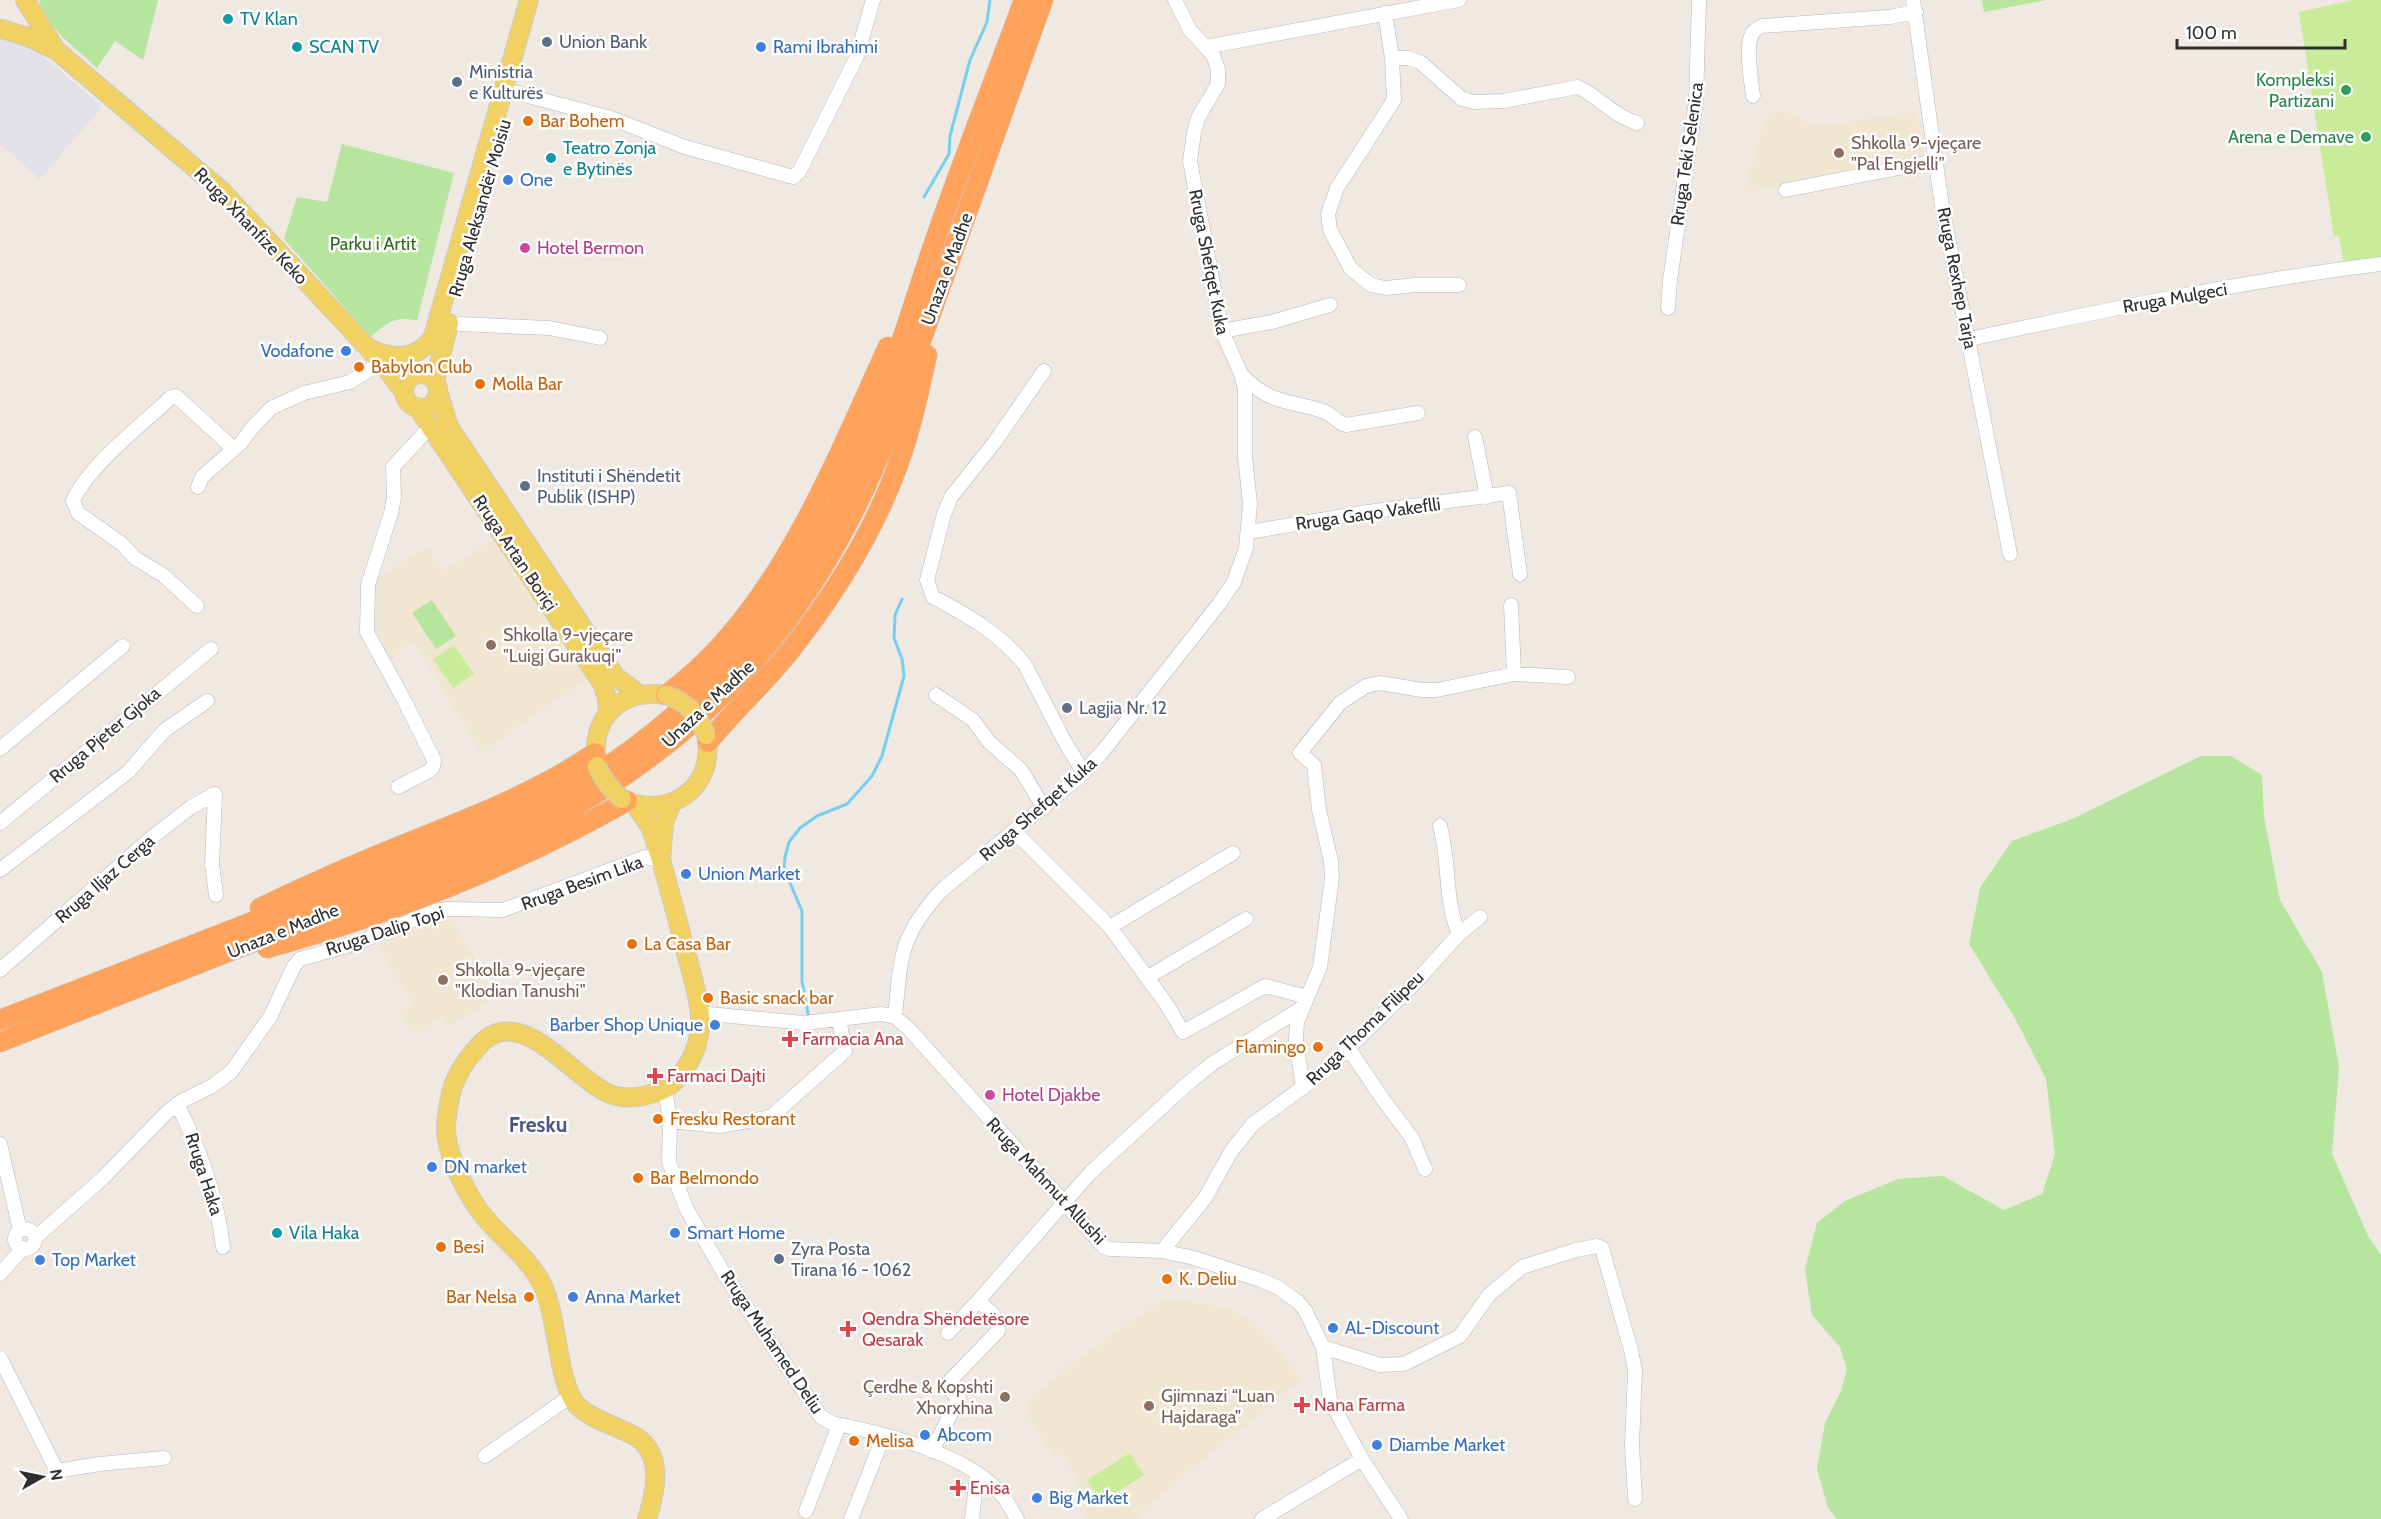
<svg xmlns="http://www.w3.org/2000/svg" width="2381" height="1519" font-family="Cabin,sans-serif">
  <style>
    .industrial { fill: #e3e1e8 }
    .education { fill: #f0e6d1 }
    .green { fill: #b6e59e }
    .pitch { fill: #c9ec9a }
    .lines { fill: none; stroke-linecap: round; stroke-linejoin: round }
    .stream { stroke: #75cff0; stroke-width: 3 }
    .minor-casing { stroke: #b4b7c1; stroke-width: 15 }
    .major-casing { stroke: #c9c9c9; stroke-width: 20 }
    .highway-casing { stroke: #c9c9c9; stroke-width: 21 }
    .minor { stroke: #fff; stroke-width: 14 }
    .major { stroke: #f2d163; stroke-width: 18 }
    .highway { stroke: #ffa35c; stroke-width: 20 }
    .major-bridge-casing { stroke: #c9c9c9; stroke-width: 20; stroke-linecap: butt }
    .major-bridge { stroke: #f2d163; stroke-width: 18 }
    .culture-dot { fill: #0f9aa8; stroke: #fff; stroke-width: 2 }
    .service-dot { fill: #5c6f8a; stroke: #fff; stroke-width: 2 }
    .shop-dot { fill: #3f7fe0; stroke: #fff; stroke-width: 2 }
    .leisure-dot { fill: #2e9e5b; stroke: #fff; stroke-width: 2 }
    .food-dot { fill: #e8710a; stroke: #fff; stroke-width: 2 }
    .education-dot { fill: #8d6e63; stroke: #fff; stroke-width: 2 }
    .hotel-dot { fill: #d1479c; stroke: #fff; stroke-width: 2 }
    .health-dot { fill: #e0444e; stroke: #fff; stroke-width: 2 }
    .labels { text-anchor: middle; stroke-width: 5; stroke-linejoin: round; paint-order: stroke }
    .culture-label { font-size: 18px; fill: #0d838f; stroke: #fff; text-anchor: start }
    .service-label { font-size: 18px; fill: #4e5e75; stroke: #fff; text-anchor: start }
    .shop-label { font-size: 18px; fill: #366cbe; stroke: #fff; text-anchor: start }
    .leisure-label { font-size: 18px; fill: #27864d; stroke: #fff; text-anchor: end }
    .food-label { font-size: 18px; fill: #c56008; stroke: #fff; text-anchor: start }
    .education-label { font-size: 18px; fill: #785e54; stroke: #fff; text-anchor: start }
    .street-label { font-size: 18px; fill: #2e2e2e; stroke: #fff }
    .park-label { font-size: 18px; fill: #2c6e1b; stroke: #fff }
    .hotel-label { font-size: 18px; fill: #b23c85; stroke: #fff; text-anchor: start }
    .health-label { font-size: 18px; fill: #be3a42; stroke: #fff; text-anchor: start }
    .quarter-label { font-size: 21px; font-weight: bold; fill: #4d5680; stroke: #fff }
  </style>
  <rect width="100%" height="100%" fill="#efe9e1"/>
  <path class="industrial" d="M 0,38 L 13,38 L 28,43 L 102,107 L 40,179 L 0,144 Z"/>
  <path class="education" d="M 1785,110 L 1815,127 L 1916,111 L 1925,158 L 1744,194 L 1761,132 L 1768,115 Z
    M 498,536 L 588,678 L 481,753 L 413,641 L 389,660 L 369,630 L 375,579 L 427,547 L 443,571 Z
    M 448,912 L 497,998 L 448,1027 L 442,1017 L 413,1035 L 399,1011 L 412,1004 L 378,944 Z
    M 1165,1299 L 1228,1307 L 1255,1324 L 1275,1345 L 1302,1379 L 1139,1513 L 1141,1519 L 1086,1519 L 1076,1479 L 1063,1453 L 1056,1458 L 1035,1430 L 1026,1410 L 1028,1402 L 1069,1366 L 1128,1323 Z"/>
  <path class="green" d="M 39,0 L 158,0 L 143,60 L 115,41 L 97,68 C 77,49 46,28 39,0 Z
    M 1982,0 L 2046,0 L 1984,12 Z
    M 342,144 L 454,173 L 417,321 C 397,315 385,323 371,337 L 284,239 L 297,197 L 327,202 Z
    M 432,600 L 456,636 L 436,649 L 412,613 Z
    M 2201,756 L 2231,756 L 2262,775 L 2264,817 L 2280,900 L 2322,972 L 2339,1067 L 2332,1154 L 2369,1238 L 2381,1255 L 2381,1519 L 1837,1519 L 1828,1508 L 1817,1469 L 1825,1423 L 1841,1391 L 1847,1369 L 1840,1347 L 1812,1315 L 1805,1269 L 1817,1223 L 1845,1201 L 1898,1179 L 1943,1176 L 2004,1210 L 2042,1194 L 2055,1154 L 2046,1079 L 2016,1020 L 1969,944 L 1980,888 L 2012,841 L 2072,819 Z"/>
  <path class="pitch" d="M 2354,0 L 2381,0 L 2381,257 L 2344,264 L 2339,236 L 2334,237 L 2299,12 Z
    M 454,645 L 474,674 L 453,688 L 433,659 Z
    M 1130,1453 L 1144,1475 L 1101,1502 L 1087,1480 Z"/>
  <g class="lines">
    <path class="stream" d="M 924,197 L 949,154 L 950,136 L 970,60 L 987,22 L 990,0
      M 809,1018 L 802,981 L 802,911 L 784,869 L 785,857 L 789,842 L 800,828 L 817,816 L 847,804 L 872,776 L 882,756 L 904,676 L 902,659 L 894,638 L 895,615 L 902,599"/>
    <g class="minor-casing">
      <path id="minor" d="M 1913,0 L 1942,206 L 2010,554
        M 1385,13 L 1392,58 L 1394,100 L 1337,188 L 1328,214 L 1330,230 L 1351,269 L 1371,285 L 1386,288 L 1415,285 L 1459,285
        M 1206,47 L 1459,0
        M 1392,58 L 1408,58 L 1420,62 L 1462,99 L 1474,102 L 1503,101 L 1578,87 C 1601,98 1610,114 1637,123
        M 513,92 L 611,118 L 685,147 L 793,177 L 799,172 L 857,56 L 873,0
        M 1753,96 C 1751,80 1746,50 1751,36 C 1753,30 1758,28 1762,26 L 1889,17 L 1916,12
        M 1786,190 L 1935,161
        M 1668,308 L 1670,280 L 1696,101 L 1699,0
        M 460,324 L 549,328 L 600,338
        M 1222,331 L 1272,322 L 1330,305
        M 1970,339 C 2106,310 2243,281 2381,264
        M 1044,371 L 994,443 L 951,497 L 944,514 L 927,580 L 933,597 C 967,615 1001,634 1025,665 L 1066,744 L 1084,773
        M 1243,376 C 1271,405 1289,400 1323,411 C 1332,414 1337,423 1346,425 L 1418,413
        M 1475,437 L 1487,497
        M 198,487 L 202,477 L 241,443 L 251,429 L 271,408 L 304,393 L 350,382 L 381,362
        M 1249,532 L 1368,512 L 1509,493 L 1520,574
        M 1511,605 L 1514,674 L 1568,677
        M 197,606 L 163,575 L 135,558 L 122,544 L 78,513 L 73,501 C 89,465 141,426 170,398 L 176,396 L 234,449
        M 936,695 L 973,720 L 989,742 L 1021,770 L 1044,808
        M 0,749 L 123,646
        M 398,787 L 429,771 L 433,767 L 434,760 L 404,700 L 367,632 L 368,585 L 391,513 L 394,498 L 393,467 L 431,426
        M 215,794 L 212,864 L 216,895
        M 0,823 L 211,649
        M 1440,826 C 1450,862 1444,900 1459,934
        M 1014,831 L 1110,927 L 1165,1002 L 1183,1032 L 1265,986 L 1307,997
        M 0,870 L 128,772 L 165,730 L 207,701
        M 1110,927 L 1233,853
        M 0,970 L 150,839 L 191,807 L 215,794
        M 1148,977 L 1246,919
        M 699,1013 L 804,1023 L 882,1014 L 895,1017 L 910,1030 L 1104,1247 L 1110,1249 L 1162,1251 L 1194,1258 L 1261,1280 L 1279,1288 L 1298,1302 L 1305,1310 L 1323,1347 L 1330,1400 L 1362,1459 L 1401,1519
        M 895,1017 C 901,956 899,936 943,889 L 1078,778 L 1103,751 L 1219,604 L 1234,582 L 1246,548 L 1250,504 L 1245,456 L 1245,389 L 1241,374 L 1222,331 L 1190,161 L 1194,132 L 1198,118 L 1218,84 L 1218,69 L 1213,55 L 1190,30 L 1175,0
        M 1349,1049 L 1384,1101 L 1412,1138 L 1425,1169
        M 1303,1088 L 1296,1040 L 1297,1022 L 1320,967 L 1332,878 L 1331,861 L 1319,810 L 1314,765 L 1300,753 L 1340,703 L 1366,686 L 1380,683 L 1422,690 L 1437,690 L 1514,674
        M 665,1089 L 670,1121 L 669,1162 L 686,1208 L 726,1277 L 821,1417 L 832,1423 C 883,1433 973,1454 1005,1499 C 1009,1505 1013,1512 1017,1519
        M 177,1104 C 200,1149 217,1197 223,1247
        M 670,1121 L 719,1126 L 766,1118 L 773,1115 L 845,1051 L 839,1019
        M 0,1144 L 20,1230
        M15 1239a10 10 0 1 1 20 0a10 10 0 1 1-20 0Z
        M 35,1238 L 103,1178 L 166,1113 L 182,1101 L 212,1086 L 231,1072 L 270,1017 L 294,966 L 300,959 L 354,944 L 435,911 L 448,909 L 503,910 L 645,857 L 661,860
        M 1162,1251 L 1205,1198 L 1232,1150 L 1253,1124 L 1326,1070 L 1413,985 L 1459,934 L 1480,917
        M 0,1274 L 23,1248
        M 948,1333 L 978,1301
        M 1323,1347 L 1380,1365 L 1404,1364 L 1460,1336 L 1489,1295 L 1522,1267 L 1576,1250 L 1597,1246 L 1602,1248 L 1631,1350 L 1635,1370 L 1632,1445 L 1635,1499
        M 0,1358 L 57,1471 L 99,1464 L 164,1458
        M 932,1451 L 959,1398 L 945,1386 L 998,1331 C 1002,1318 987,1309 978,1301 L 1091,1172 L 1186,1085 L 1213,1063 L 1302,1008
        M 485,1456 L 571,1396
        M 806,1511 L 839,1425
        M 851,1519 L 884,1435
        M 972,1519 L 977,1475
        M 1262,1519 L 1362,1459"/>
    </g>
    <g class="major-casing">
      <path id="major" d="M 25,0 L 56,50
        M 2,29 L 28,37 L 57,51 L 222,191 L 381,362 L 404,392
        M 371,349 C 394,360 417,360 433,337 L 529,0
        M404 391a17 17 0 1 1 34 0a17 17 0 1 1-34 0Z
        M 435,381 L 449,323
        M 438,391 L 449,427 L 616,677 L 639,694
        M 417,407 L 603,685 L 607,699 L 608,713
        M 597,766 C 589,719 619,688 666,695
        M 622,799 C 669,821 717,787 706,735
        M 634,804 L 650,826 L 661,860 L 664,823 L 672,803
        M 647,1519 C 655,1494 664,1457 638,1438 C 630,1433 620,1429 611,1425 C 599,1420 585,1414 576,1404 C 557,1380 558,1318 543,1286 C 530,1259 506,1242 487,1220 C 469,1200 446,1155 446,1128 C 446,1118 448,1108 450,1098 C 454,1078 463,1064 476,1049 C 518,996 572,1079 610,1094 C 625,1100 644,1097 660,1091 C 683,1082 700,1049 700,1024 C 701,1005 694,983 689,964 C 680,930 671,895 661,860"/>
    </g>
    <g class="highway-casing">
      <path id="highway" d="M 666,695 C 776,616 833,466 888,347
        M 708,742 C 735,709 767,681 793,647 C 836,592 874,531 898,465 C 911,429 919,392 927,355
        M 260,908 C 304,887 348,867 393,849 C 463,820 532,796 595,753
        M 267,948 C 392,914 514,865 627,801
        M 0,1020 L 476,835 C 514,817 552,800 588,779 C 698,711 786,611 842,495 C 879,418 903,335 930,255 C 959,169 993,85 1024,0
        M 0,1042 C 109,998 219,955 329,912 C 401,884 477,858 546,822 C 712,736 820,609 887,436 L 1043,0"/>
    </g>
    <use href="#minor" class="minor"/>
    <use href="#major" class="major"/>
    <use href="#highway" class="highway"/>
    <g class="major-bridge-casing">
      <path id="major-bridge" d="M 666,695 C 687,702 699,715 706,735
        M 597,766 C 603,780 610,789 622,799"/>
    </g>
    <use href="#major-bridge" class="major-bridge"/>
  </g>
  <g class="culture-dot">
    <circle cx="228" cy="19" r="6"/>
    <circle cx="297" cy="47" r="6"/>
    <circle cx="551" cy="158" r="6"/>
    <circle cx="277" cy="1233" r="6"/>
  </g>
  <g class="service-dot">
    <circle cx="547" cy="42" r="6"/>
    <circle cx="457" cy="82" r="6"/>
    <circle cx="525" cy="486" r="6"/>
    <circle cx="1067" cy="708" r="6"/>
    <circle cx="779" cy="1259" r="6"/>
  </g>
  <g class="shop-dot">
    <circle cx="761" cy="47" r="6"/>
    <circle cx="508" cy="180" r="6"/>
    <circle cx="346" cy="351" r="6"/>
    <circle cx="686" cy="874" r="6"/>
    <circle cx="715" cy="1025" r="6"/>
    <circle cx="432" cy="1167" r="6"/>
    <circle cx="675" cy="1233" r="6"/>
    <circle cx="40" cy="1260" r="6"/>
    <circle cx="573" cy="1297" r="6"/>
    <circle cx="1333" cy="1328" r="6"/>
    <circle cx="925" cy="1435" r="6"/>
    <circle cx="1377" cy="1445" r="6"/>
    <circle cx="1037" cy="1498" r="6"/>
  </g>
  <g class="leisure-dot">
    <circle cx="2346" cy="90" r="6"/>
    <circle cx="2366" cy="137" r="6"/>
  </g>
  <g class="food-dot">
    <circle cx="528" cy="121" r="6"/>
    <circle cx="359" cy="367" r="6"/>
    <circle cx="480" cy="384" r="6"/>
    <circle cx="632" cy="944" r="6"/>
    <circle cx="708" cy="998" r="6"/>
    <circle cx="1318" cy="1047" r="6"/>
    <circle cx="658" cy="1119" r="6"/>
    <circle cx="638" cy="1178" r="6"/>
    <circle cx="441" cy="1247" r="6"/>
    <circle cx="1167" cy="1279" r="6"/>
    <circle cx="529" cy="1297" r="6"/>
    <circle cx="854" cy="1441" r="6"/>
  </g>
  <g class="education-dot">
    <circle cx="1839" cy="153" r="6"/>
    <circle cx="491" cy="645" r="6"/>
    <circle cx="443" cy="980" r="6"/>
    <circle cx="1005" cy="1397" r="6"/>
    <circle cx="1149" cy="1406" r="6"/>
  </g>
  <g class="hotel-dot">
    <circle cx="525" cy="248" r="6"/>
    <circle cx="990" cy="1095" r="6"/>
  </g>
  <g class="health-dot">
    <path d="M787 1030h6v6h6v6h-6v6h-6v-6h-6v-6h6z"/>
    <path d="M652 1067h6v6h6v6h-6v6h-6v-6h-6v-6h6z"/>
    <path d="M845 1320h6v6h6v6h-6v6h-6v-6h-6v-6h6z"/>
    <path d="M1299 1396h6v6h6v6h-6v6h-6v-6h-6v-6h6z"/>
    <path d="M955 1479h6v6h6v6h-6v6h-6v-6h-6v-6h6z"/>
  </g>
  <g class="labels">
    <g class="culture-label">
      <text x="240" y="25">TV Klan</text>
      <text x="309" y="53">SCAN TV</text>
      <text x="563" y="154">Teatro Zonja<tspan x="563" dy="21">e Bytinës</tspan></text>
      <text x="289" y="1239">Vila Haka</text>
    </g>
    <g class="service-label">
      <text x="559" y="48">Union Bank</text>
      <text x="469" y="78">Ministria<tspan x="469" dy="21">e Kulturës</tspan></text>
      <text x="537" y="482">Instituti i Shëndetit<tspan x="537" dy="21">Publik (ISHP)</tspan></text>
      <text x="1079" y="714">Lagjia Nr. 12</text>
      <text x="791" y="1255">Zyra Posta<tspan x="791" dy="21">Tirana 16 - 1062</tspan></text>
    </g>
    <g class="shop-label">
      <text x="773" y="53">Rami Ibrahimi</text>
      <text x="520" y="186">One</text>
      <text x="334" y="357" text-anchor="end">Vodafone</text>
      <text x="698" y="880">Union Market</text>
      <text x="703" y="1031" text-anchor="end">Barber Shop Unique</text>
      <text x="444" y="1173">DN market</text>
      <text x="687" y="1239">Smart Home</text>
      <text x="52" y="1266">Top Market</text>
      <text x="585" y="1303">Anna Market</text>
      <text x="1345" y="1334">AL-Discount</text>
      <text x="937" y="1441">Abcom</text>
      <text x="1389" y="1451">Diambe Market</text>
      <text x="1049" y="1504">Big Market</text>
    </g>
    <g class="leisure-label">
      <text x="2334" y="86">Kompleksi<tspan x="2334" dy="21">Partizani</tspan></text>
      <text x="2354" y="143">Arena e Demave</text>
    </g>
    <g class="food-label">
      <text x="540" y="127">Bar Bohem</text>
      <text x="371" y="373">Babylon Club</text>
      <text x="492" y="390">Molla Bar</text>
      <text x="644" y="950">La Casa Bar</text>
      <text x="720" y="1004">Basic snack bar</text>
      <text x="1306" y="1053" text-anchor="end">Flamingo</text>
      <text x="670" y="1125">Fresku Restorant</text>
      <text x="650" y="1184">Bar Belmondo</text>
      <text x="453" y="1253">Besi</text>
      <text x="1179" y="1285">K. Deliu</text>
      <text x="517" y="1303" text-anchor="end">Bar Nelsa</text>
      <text x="866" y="1447">Melisa</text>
    </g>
    <g class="education-label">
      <text x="1851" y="149">Shkolla 9-vjeçare<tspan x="1851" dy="21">"Pal Engjelli"</tspan></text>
      <text x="503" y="641">Shkolla 9-vjeçare<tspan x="503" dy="21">"Luigj Gurakuqi"</tspan></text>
      <text x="455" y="976">Shkolla 9-vjeçare<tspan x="455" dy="21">"Klodian Tanushi"</tspan></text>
      <text x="993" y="1393" text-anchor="end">Çerdhe &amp; Kopshti<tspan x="993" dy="21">Xhorxhina</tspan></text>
      <text x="1161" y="1402">Gjimnazi “Luan<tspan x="1161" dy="21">Hajdaraga”</tspan></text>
    </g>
    <g class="street-label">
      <text transform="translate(1687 154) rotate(-82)" y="6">Rruga Teki Selenica</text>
      <text transform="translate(480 208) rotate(-74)" y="6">Rruga Aleksandër Moisiu</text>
      <text transform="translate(251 226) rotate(46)" y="6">Rruga Xhanfize Keko</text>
      <text transform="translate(1209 262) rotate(79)" y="6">Rruga Shefqet Kuka</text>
      <text transform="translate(947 269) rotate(-70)" y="6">Unaza e Madhe</text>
      <text transform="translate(1957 278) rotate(79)" y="6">Rruga Rexhep Tarja</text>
      <text transform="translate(2175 298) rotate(-10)" y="6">Rruga Mulgeci</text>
      <text transform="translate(1368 514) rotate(-8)" y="6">Rruga Gaqo Vakeflli</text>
      <text transform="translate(515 553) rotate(56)" y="6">Rruga Artan Boriçi</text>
      <text transform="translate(708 704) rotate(-43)" y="6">Unaza e Madhe</text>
      <text transform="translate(105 735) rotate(-40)" y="6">Rruga Pjeter Gjoka</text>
      <text transform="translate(1038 809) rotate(-41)" y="6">Rruga Shefqet Kuka</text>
      <text transform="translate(105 879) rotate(-41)" y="6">Rruga Iljaz Cerga</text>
      <text transform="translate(582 883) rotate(-20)" y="6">Rruga Besim Lika</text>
      <text transform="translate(283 931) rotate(-22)" y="6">Unaza e Madhe</text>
      <text transform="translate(385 931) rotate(-18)" y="6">Rruga Dalip Topi</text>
      <text transform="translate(1365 1028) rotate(-44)" y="6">Rruga Thoma Filipeu</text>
      <text transform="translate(204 1174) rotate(72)" y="6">Rruga Haka</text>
      <text transform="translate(1046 1181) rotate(47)" y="6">Rruga Mahmut Allushi</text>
      <text transform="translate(772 1342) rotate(56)" y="6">Rruga Muhamed Deliu</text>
    </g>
    <g class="park-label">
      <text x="373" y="250">Parku i Artit</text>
    </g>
    <g class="hotel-label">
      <text x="537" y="254">Hotel Bermon</text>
      <text x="1002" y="1101">Hotel Djakbe</text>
    </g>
    <g class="health-label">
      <text x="802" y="1045">Farmacia Ana</text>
      <text x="667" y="1082">Farmaci Dajti</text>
      <text x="862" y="1325">Qendra Shëndetësore<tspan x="862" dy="21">Qesarak</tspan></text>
      <text x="1314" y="1411">Nana Farma</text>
      <text x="970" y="1494">Enisa</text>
    </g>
    <g class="quarter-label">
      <text x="538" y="1132">Fresku</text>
    </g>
  </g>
  <g transform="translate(42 1477) rotate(81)" stroke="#ffffff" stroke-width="4.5" paint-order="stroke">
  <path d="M0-4.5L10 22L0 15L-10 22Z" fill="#2e2e2e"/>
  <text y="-9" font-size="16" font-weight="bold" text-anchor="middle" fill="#2e2e2e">N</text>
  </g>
  <path d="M2177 39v9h168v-9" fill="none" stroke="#2e2e2e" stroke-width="3"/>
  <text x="2186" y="39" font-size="18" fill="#2e2e2e" stroke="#ffffff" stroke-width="4.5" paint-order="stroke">100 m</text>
</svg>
